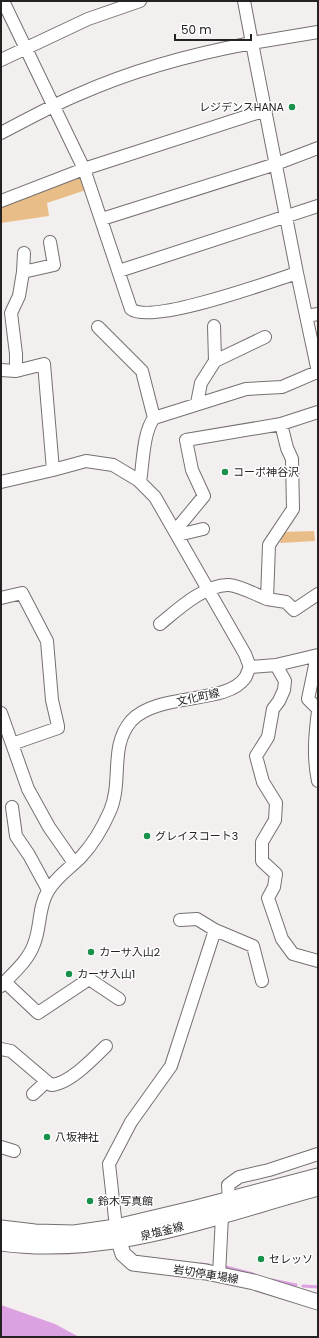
<svg xmlns="http://www.w3.org/2000/svg" width="319" height="1338" font-family="Poppins,'Noto Sans JP',sans-serif">
  <style>
    .green { fill: #e9bd87 }
    .water { fill: #dca1e0 }
    .lines { fill: none; stroke-linecap: round; stroke-linejoin: round }
    .stream { stroke: #dca1e0; stroke-width: 3 }
    .minor-casing { stroke: #757070; stroke-width: 14 }
    .major-casing { stroke: #757070; stroke-width: 17 }
    .minor { stroke: #fff; stroke-width: 12 }
    .major { stroke: #fff; stroke-width: 15 }
    .poi-dot { fill: #19904b; stroke: #fff; stroke-width: 1.5 }
    .labels { text-anchor: middle; stroke-width: 3; stroke-linejoin: round; paint-order: stroke }
    .poi-label { font-size: 11px; fill: #242222; stroke: #fff; text-anchor: start }
    .street-label { font-size: 11px; fill: #242222; stroke: #fff }
  </style>
  <rect width="100%" height="100%" fill="#f4efef"/>
  <path class="green" d="M 81,175 L 86,190 L 47,203 L 49,216 L 1,223 L 1,207 Z
    M 314,531 L 315,541 L 280,543 L 283,532 Z"/>
  <path class="water" d="M 1,1305 L 55,1324 L 79,1337 L 1,1337 Z"/>
  <g class="lines">
    <path class="stream" d="M 200,1264 L 209,1265
      M 226,1267 L 253,1274
      M 272,1280 L 296,1285
      M 303,1286 L 318,1287"/>
    <g class="minor-casing">
      <path id="minor" d="M 3,1 L 84,169 L 131,309 C 152,325 269,282 297,273
        M 244,1 L 252,43 L 318,32
        M 1,60 L 88,19 L 140,1
        M 1,133 C 26,120 51,106 77,95 C 133,70 192,54 252,43 L 297,273 L 318,372
        M 1,201 L 84,169 L 266,110
        M 102,219 L 276,164 L 318,148
        M 119,271 L 318,206
        M 23,272 L 54,265 L 50,242
        M 306,316 L 318,314
        M 214,326 L 215,361
        M 98,327 L 142,371 L 154,418
        M 1,370 L 16,371 L 44,364 L 53,470
        M 16,371 L 16,354 L 11,313 L 19,296 L 23,272 L 24,253
        M 197,403 L 201,383 L 215,361 L 265,337
        M 1,482 L 53,470 L 86,461 L 113,465 L 138,480 L 155,497 L 245,654 L 250,667 C 248,670 247,675 245,678 C 226,705 157,692 131,721 C 109,747 123,781 110,811 C 103,827 94,843 81,857 C 70,868 56,877 48,891 C 38,907 41,927 34,944 C 28,961 13,973 1,986
        M 140,482 C 143,464 143,432 154,418 L 246,389 L 282,387 L 317,372
        M 175,531 L 204,496 L 192,470 L 186,440 L 281,424 L 318,412
        M 178,535 L 203,529
        M 1,598 L 22,593 L 47,641 L 52,700 L 58,726 L 58,728 L 12,744
        M 267,599 L 286,602 L 294,610 L 318,594
        M 160,624 C 177,610 205,584 229,585 C 241,586 256,595 267,599 L 269,545 L 293,509 L 292,459 L 287,448 L 281,424
        M 317,656 L 308,699 L 318,709
        M 276,665 L 285,681 L 284,690 L 279,701 L 273,709 L 268,737 L 256,756 L 263,782 L 276,803 L 275,820 L 262,842 L 262,861 L 276,874 L 274,887 L 268,898 L 282,939 L 293,954 L 318,961
        M 250,667 L 276,665 L 318,655
        M 318,711 C 315,735 313,757 318,781
        M 1,713 L 28,789 L 49,827 L 74,863
        M 12,807 L 16,836 L 29,855 L 48,890
        M 180,920 L 197,919 L 215,930 L 253,946 L 262,981
        M 5,982 L 38,1013 L 89,979 L 119,999
        M 1,1049 L 11,1051 L 51,1085 C 69,1084 93,1059 106,1046
        M 33,1094 L 46,1082
        M 1,1147 L 14,1151
        M 229,1200 L 228,1185 L 239,1177 L 269,1170 L 318,1154
        M 116,1227 L 109,1164 L 131,1122 L 171,1066 L 215,930
        M 219,1275 L 222,1216"/>
    </g>
    <g class="major-casing">
      <path id="major" d="M 1,1228 L 35,1232 L 74,1233 L 116,1227 L 196,1208 L 318,1176
        M 116,1232 L 123,1254 L 133,1263 L 206,1272 L 254,1282 L 318,1302
        M 1,1243 C 110,1258 215,1216 318,1188"/>
    </g>
    <use href="#minor" class="minor"/>
    <use href="#major" class="major"/>
  </g>
  <g class="poi-dot">
    <circle cx="292" cy="107" r="4"/>
    <circle cx="225" cy="472" r="4"/>
    <circle cx="147" cy="836" r="4"/>
    <circle cx="91" cy="952" r="4"/>
    <circle cx="69" cy="974" r="4"/>
    <circle cx="47" cy="1137" r="4"/>
    <circle cx="90" cy="1201" r="4"/>
    <circle cx="261" cy="1259" r="4"/>
  </g>
  <g class="labels">
    <g class="poi-label">
      <text x="284" y="111" text-anchor="end">レジデンスHANA</text>
      <text x="233" y="476">コーポ神谷沢</text>
      <text x="155" y="840">グレイスコート3</text>
      <text x="99" y="956">カーサ入山2</text>
      <text x="77" y="978">カーサ入山1</text>
      <text x="55" y="1141">八坂神社</text>
      <text x="98" y="1205">鈴木写真館</text>
      <text x="269" y="1263">セレッソ</text>
    </g>
    <g class="street-label">
      <text transform="translate(198 697) rotate(-13)" y="4">文化町線</text>
      <text transform="translate(162 1231) rotate(-14)" y="4">泉塩釜線</text>
      <text transform="translate(206 1274) rotate(9)" y="4">岩切停車場線</text>
    </g>
  </g>
  <rect width="319" height="1338" fill="none" stroke="#242222" stroke-width="4"/>
  <path d="M175 34v6h76v-6" fill="none" stroke="#242222" stroke-width="2"/>
  <text x="181" y="34" font-size="12" fill="#242222" stroke="#ffffff" stroke-width="3" paint-order="stroke">50 m</text>
</svg>
